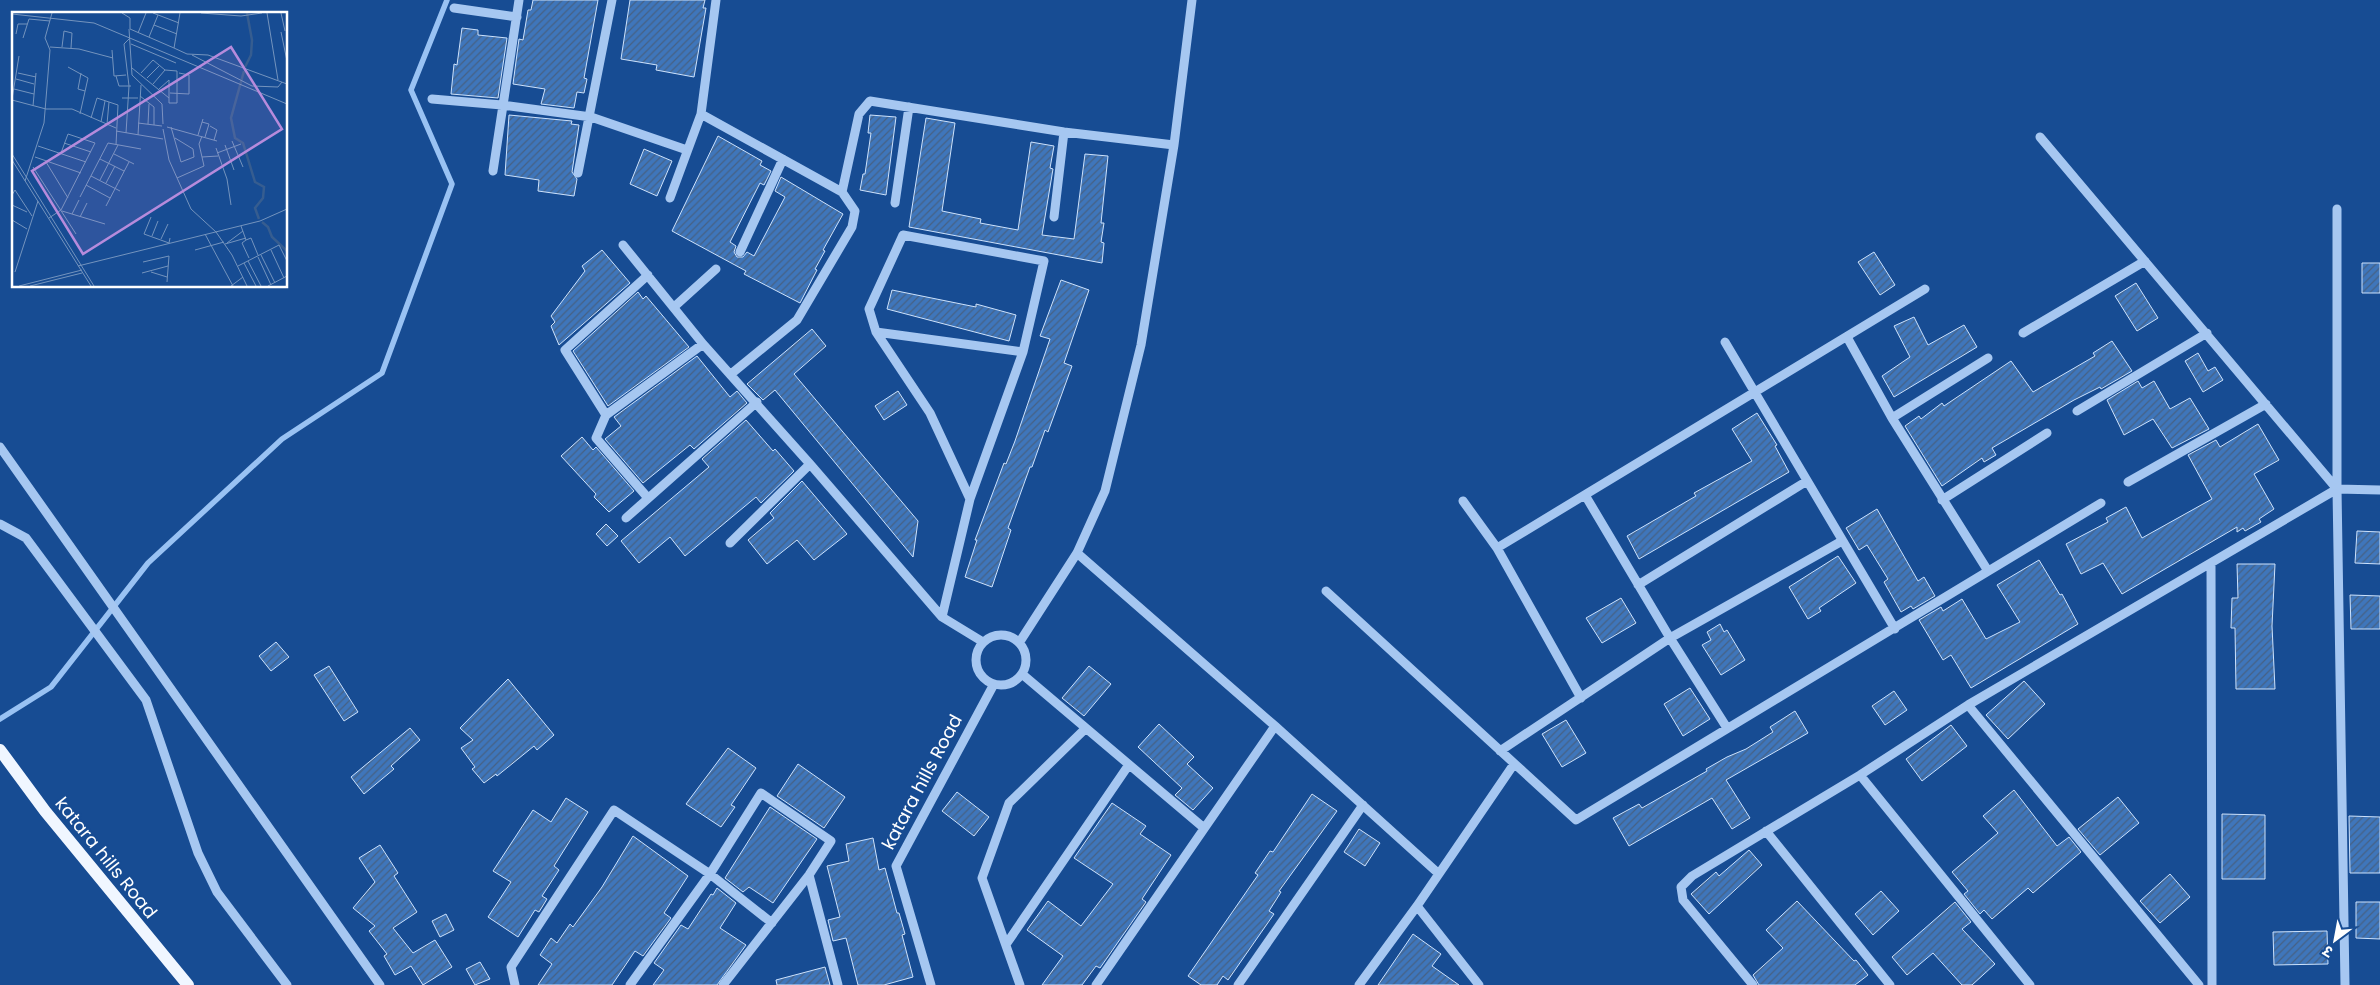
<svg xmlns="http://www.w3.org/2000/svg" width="2380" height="985" font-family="Poppins,'Noto Sans Devanagari',sans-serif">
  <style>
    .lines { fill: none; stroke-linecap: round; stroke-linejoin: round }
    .stream { stroke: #99c2f3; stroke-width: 5.5 }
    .building { fill: url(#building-hatch); stroke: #cde2fc }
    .minor { stroke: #a6c7f1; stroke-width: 9 }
    .major { stroke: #f0f6ff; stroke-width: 12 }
    .labels { text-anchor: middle; stroke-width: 4; stroke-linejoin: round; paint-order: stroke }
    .street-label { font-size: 18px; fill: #fff; stroke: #174c93 }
    .inset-river { fill: none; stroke: #365d90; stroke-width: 2.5 }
    .inset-road { fill: none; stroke: #7494be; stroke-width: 1 }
    .view { fill: #b68bdc; fill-opacity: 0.15; stroke: #b68bdc; stroke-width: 2.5 }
    .inset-edge { fill: none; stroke: #fff; stroke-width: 2.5 }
  </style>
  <defs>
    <pattern id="building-hatch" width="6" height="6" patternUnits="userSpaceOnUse" patternTransform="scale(1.25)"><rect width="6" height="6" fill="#3f76bb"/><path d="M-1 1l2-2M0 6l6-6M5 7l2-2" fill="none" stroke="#466184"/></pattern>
  </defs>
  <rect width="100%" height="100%" fill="#174c93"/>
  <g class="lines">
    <path class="stream" d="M 0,719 L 51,687 L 148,563 L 282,439 L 382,373 L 452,184 L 411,90 L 447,0"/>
  </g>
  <path class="building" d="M 533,0 L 598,0 L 584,78 L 587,79 L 584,93 L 577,92 L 574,108 L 541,104 L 545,89 L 513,84 L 519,39 L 523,40 L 528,10 L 531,10 Z
    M 630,0 L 705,0 L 703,8 L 706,8 L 694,77 L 656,70 L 657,65 L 621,59 Z
    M 462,28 L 478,30 L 478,35 L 507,38 L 498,98 L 451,94 L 454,64 L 457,65 Z
    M 509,115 L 572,121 L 571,124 L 579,125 L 572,172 L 577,179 L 574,196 L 538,191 L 539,180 L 505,175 Z
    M 870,115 L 896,117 L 886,195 L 860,190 L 863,174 L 865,174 L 871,133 L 868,133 Z
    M 926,118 L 955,123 L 942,211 L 981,219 L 980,223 L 1018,230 L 1031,142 L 1054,146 L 1050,168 L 1053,169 L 1042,235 L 1074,239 L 1085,154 L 1108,156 L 1101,223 L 1104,223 L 1101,242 L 1104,243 L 1102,263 L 909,227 Z
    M 718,136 L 762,161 L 760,165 L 771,171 L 764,185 L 760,183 L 730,242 L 736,246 L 734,252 L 737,257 L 743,257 L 747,252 L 754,256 L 785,197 L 775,191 L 781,177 L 843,214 L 823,250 L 825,251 L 815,269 L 817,270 L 800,303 L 744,274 L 746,271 L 672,231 Z
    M 644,149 L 672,161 L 657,196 L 630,184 Z
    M 602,250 L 630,283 L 559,345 L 551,326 L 555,322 L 551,316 L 585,271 L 582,266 Z
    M 1874,252 L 1895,285 L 1880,295 L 1858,262 Z
    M 2362,263 L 2380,263 L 2380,293 L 2362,293 Z
    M 1061,280 L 1089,290 L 1064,363 L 1072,366 L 1048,432 L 1045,430 L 1032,467 L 1030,467 L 1008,528 L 1011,530 L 992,587 L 965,577 L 977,540 L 975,540 L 1004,463 L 1006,464 L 1015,441 L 1050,339 L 1040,336 Z
    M 2136,283 L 2158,318 L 2137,331 L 2115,296 Z
    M 892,290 L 976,307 L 976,304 L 1016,315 L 1009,341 L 887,309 Z
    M 638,292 L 643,299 L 646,296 L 689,347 L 608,406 L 573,351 Z
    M 1914,317 L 1928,345 L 1964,325 L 1977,347 L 1894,397 L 1882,376 L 1910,357 L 1894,326 Z
    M 812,329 L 826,346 L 794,374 L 918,521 L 913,557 L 775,390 L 763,400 L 747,384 Z
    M 2112,341 L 2132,371 L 2101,389 L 2100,387 L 2074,400 L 1992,448 L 1996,455 L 1984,462 L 1982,458 L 1942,486 L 1905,426 L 1919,416 L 1921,419 L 1942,403 L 1944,406 L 2011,361 L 2033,392 L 2095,356 L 2093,353 Z
    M 2198,353 L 2208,371 L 2215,367 L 2223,380 L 2203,392 L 2185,361 Z
    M 697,356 L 730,397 L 737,391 L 747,403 L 694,449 L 690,445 L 643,483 L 605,439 L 621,426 L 614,417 Z
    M 2138,381 L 2142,388 L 2154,381 L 2170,409 L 2190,398 L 2209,429 L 2172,448 L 2153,419 L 2124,435 L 2107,400 Z
    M 898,391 L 907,405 L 884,420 L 875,406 Z
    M 1757,413 L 1777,445 L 1775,446 L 1789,472 L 1639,559 L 1627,536 L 1696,496 L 1694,493 L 1752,461 L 1732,429 Z
    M 746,420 L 773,451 L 775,449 L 794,471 L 761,503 L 756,497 L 685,556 L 670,537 L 639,563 L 621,541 L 709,467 L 702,459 Z
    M 2258,424 L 2279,460 L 2254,474 L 2274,509 L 2259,519 L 2261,522 L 2245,531 L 2243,528 L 2237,532 L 2237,527 L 2122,594 L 2103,563 L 2081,574 L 2066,544 L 2108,522 L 2106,518 L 2126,507 L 2142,538 L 2212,499 L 2188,455 L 2216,440 L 2220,447 Z
    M 582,437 L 593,450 L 596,447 L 634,491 L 609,512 L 594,497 L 596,494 L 561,456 Z
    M 802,481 L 847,534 L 814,560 L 797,540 L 767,564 L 748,540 L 774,518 L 770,513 Z
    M 1877,509 L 1918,581 L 1924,577 L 1935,596 L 1913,609 L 1911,606 L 1901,612 L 1884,582 L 1888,579 L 1867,545 L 1859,550 L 1846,528 Z
    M 606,524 L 618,536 L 607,546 L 596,534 Z
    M 2357,531 L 2380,532 L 2380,564 L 2355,563 Z
    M 1838,556 L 1856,583 L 1819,608 L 1821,611 L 1808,619 L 1789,587 Z
    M 2039,560 L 2060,595 L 2062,594 L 2078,624 L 1971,688 L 1951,655 L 1943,660 L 1919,620 L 1941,607 L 1943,611 L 1962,599 L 1986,639 L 2020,622 L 1997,585 Z
    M 2237,564 L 2275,564 L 2272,626 L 2275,689 L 2236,689 L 2235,628 L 2231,628 L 2232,598 L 2238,598 Z
    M 2350,595 L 2380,596 L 2380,629 L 2351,629 Z
    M 1621,598 L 1636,623 L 1602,643 L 1586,618 Z
    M 1720,624 L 1724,632 L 1727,630 L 1745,660 L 1721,675 L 1702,645 L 1711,640 L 1707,632 Z
    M 276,642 L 289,657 L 271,671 L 259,656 Z
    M 329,666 L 358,712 L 344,721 L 314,675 Z
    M 1089,666 L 1111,684 L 1084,716 L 1062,698 Z
    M 508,679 L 554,735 L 537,750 L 534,746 L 497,776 L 496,774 L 484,783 L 472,769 L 475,767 L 461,748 L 473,740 L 460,728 Z
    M 2024,681 L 2045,704 L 2008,739 L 1986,715 Z
    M 1690,688 L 1710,719 L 1683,736 L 1664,704 Z
    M 1894,691 L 1907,710 L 1885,725 L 1872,706 Z
    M 1795,711 L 1808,733 L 1726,780 L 1750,818 L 1732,829 L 1712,798 L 1629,846 L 1613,818 L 1639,804 L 1642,808 L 1707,771 L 1706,769 L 1727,757 L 1746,749 L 1773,732 L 1770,727 Z
    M 1566,720 L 1586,753 L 1562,767 L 1542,734 Z
    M 1159,724 L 1194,757 L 1187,764 L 1213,788 L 1193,810 L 1175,795 L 1182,788 L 1138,747 Z
    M 1951,725 L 1967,746 L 1922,781 L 1906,759 Z
    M 410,728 L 420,740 L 391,766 L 394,769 L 364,794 L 351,777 Z
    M 728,748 L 756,768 L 731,805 L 735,807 L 721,827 L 686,804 Z
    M 798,764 L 845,797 L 824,828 L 777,796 Z
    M 2014,790 L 2057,846 L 2069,837 L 2081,852 L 2033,893 L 2028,888 L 1992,919 L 1984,910 L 1980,914 L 1964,894 L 1968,891 L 1952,872 L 1998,833 L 1983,816 Z
    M 957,792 L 989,817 L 974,836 L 942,811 Z
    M 1312,794 L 1337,811 L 1279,891 L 1281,892 L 1269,911 L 1274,914 L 1228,980 L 1223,976 L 1217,985 L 1201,985 L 1188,976 L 1258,875 L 1255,873 L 1270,851 L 1273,852 Z
    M 2118,797 L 2139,823 L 2100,855 L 2078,829 Z
    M 566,798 L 588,812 L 554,866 L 559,870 L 542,896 L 547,899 L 539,912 L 535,910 L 518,937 L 488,917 L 511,882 L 493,871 L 533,810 L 551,822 Z
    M 1112,803 L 1146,826 L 1140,834 L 1171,855 L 1142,899 L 1146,902 L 1100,968 L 1096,966 L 1082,985 L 1042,985 L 1063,956 L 1027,930 L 1048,901 L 1081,926 L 1113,884 L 1074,858 Z
    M 770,807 L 817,839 L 773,903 L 749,887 L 743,892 L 725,878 Z
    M 2222,814 L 2265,815 L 2265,879 L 2222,879 Z
    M 2349,816 L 2380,817 L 2380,873 L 2350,873 Z
    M 1359,829 L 1380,843 L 1365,866 L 1344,852 Z
    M 633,836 L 688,876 L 664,913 L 671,918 L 643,956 L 635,951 L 612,985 L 538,985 L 552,964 L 540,955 L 551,938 L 557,943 L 570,924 L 573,927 L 602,887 Z
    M 873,838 L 879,870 L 885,868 L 897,913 L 899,913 L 905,934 L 902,935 L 913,977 L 884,985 L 858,985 L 846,938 L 833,941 L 828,920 L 840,917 L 827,866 L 849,861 L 846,844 Z
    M 380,845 L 398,873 L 394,876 L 417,912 L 393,928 L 413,953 L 435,940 L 452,967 L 423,985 L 411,966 L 395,975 L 384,956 L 387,954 L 369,931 L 375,926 L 353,908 L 375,882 L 359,858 Z
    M 1749,850 L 1762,865 L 1709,914 L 1691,894 L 1716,872 L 1719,876 Z
    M 2170,874 L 2190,897 L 2160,923 L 2140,901 Z
    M 717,888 L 736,903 L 720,928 L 746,945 L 717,985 L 653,985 L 664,970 L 654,963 L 681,925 L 688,929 L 711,894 L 713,895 Z
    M 1881,891 L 1899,911 L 1873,935 L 1855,914 Z
    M 1797,901 L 1854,961 L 1856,960 L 1868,975 L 1855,985 L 1759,985 L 1753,975 L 1783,948 L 1766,930 Z
    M 1955,902 L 1971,922 L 1962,929 L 1995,964 L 1972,985 L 1962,985 L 1933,953 L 1907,975 L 1892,957 Z
    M 2356,902 L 2380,902 L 2380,939 L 2356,938 Z
    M 446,914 L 454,930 L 440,937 L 432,921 Z
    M 2327,931 L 2328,964 L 2274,965 L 2273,932 Z
    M 1413,934 L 1441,954 L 1432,966 L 1459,985 L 1378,985 Z
    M 480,962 L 490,979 L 475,985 L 466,969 Z
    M 825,967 L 830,985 L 777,985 L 776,980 Z"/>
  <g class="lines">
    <path class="minor" d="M 454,8 L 517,17
      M 432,99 L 502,105 L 591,117 L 687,150
      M 701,114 L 842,192 L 859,114 L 870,101 L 1064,132 L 1174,145
      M 2040,137 L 2337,489
      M 493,171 L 519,0
      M 578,173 L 612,0
      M 670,198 L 701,114 L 716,0
      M 895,203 L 909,107
      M 2337,209 L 2337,489 L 2345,985
      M 1054,217 L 1064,132
      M 623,245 L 703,344 L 810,464 L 942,617 L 983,642
      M 740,252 L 783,159
      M 674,307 L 716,269
      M 876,332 L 1023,352
      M 2023,333 L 2145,261
      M 1847,337 L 1892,418 L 1988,571
      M 1725,342 L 1895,629
      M 731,374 L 797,320 L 852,227 L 855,211 L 842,192
      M 2077,411 L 2207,333
      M 606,415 L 565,350 L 648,275
      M 1892,418 L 1988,358
      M 0,447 L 380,985
      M 2128,482 L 2266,404
      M 1585,495 L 1670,638 L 1727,728
      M 648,498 L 596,438 L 606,415 L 703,344
      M 1942,500 L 2047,433
      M 1463,501 L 1497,548 L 1581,698
      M 626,518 L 757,402
      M 0,524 L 26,538 L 146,700 L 198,853 L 217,892 L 287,985
      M 730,543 L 810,464
      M 1497,548 L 1925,289
      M 1077,553 L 1275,726 L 1439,874
      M 2211,563 L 2212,985
      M 1638,585 L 1807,481
      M 1326,591 L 1576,820 L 2101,503
      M 942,617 L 970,499 L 1023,352 L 1044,261 L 903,235 L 869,309 L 876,332 L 930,413 L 970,499
      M976 660a25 25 0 1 1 50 0a25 25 0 1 1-50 0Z
      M 1019,643 L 1077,553 L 1105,491 L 1141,345 L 1174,145 L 1192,0
      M 1022,674 L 1204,828
      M 1968,705 L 2199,985
      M 1500,751 L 1670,638 L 1842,541
      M 1860,775 L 2030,985
      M 1766,831 L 1890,985
      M 809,875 L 838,985
      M 1417,906 L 1479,985
      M 1007,943 L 1128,766
      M 515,985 L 511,967 L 614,810 L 710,874 L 772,923
      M 630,985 L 710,874 L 761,793 L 831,841 L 809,875 L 723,985
      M 931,985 L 896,866 L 994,684
      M 1020,985 L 982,878 L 1009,803 L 1085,729
      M 1096,985 L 1275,726
      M 1238,985 L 1363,805
      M 1359,985 L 1417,906 L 1514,764
      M 1753,985 L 1683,900 L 1681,887 L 1692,876 L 1860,775 L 1968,705 L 2337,489 L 2380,490"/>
    <path class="major" d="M 0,750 L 45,811 L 188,985"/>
  </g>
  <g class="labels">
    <g class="street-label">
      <text transform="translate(922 782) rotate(-62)" y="6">katara hills Road</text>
      <text transform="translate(106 858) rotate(51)" y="6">katara hills Road</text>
    </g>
  </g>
  <g transform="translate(12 12)">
    <rect width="275" height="275" fill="#174c93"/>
    <path class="inset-river" d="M 233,55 L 239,43 L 240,28 L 235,1M 232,59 L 219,106 L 223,126 L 231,131 L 243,170 L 252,175 L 251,186 L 243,196 L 247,207M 250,210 L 256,215 L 260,225 L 275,239"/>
    <path class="inset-road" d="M 110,1 L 118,6 L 118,17 L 162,36 L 175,42 L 196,43 L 275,72M 141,1 L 167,11M 189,1 L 229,4 L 250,1M 255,1 L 266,68M 269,1 L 273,19M 0,2 L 82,11 L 275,92M 142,13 L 165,22M 117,17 L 120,63 L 150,92 L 151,112M 269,20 L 275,49M 126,21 L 134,1M 4,22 L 6,12 L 15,12M 137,25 L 146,3M 11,26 L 17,7 L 38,9M 119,32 L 164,51M 38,35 L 67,37 L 101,46M 50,35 L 52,19 L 60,21 L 59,36M 162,36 L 168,1M 100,38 L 102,64 L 114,63M 180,43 L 240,74 L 266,75 L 270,70M 56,55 L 76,66 L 68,102M 120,56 L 157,86M 6,61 L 24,65M 69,61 L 66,77 L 73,79M 129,61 L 141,48 L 153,58 L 165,59 L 165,91 L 157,91 L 157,68 L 147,77M 104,64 L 107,74 L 119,74M 135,66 L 147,54M 4,67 L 22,72M 141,72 L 153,58M 2,77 L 22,82M 158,81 L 177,82 L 177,63 L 167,61M 128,84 L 142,95 L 142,113M 110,86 L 126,86M 0,87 L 7,44M 0,88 L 34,97 L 60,97 L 104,116M 21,94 L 24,61M 79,106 L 85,86 L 106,93 L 104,133M 89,110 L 93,89M 190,110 L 197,112 L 193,125M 126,111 L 150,114M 95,112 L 97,90M 136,112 L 137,92M 198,114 L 205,118 L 202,128M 155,115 L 205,129M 159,115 L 169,150 L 182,145 L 181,137 L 163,126M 151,117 L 157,148 L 179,197 L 204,220 L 220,243 L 235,274M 104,119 L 151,127M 114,121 L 117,74 L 112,32 L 118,26M 126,123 L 129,73M 186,123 L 191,107M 190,124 L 187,132 L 190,145M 220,129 L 231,155M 52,131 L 79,140M 213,133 L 222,158M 26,134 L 74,150M 204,136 L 215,167 L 219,193M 205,141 L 229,132M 0,142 L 82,274M 102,142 L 122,152M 23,145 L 69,161M 88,147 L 112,159M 0,148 L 79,274M 34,150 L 56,186M 21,155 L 64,222M 79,164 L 108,179M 165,166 L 192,154 L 190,145 L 206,144M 88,168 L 106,133M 13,169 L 32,111 L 38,38 L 33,26 L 40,1M 94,171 L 103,154M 74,173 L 98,186M 0,183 L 3,178 L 20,204M 68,185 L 96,131 L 129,137M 0,193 L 15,200M 94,194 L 117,150M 50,199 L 93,212M 60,202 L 67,188M 68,205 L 75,191M 139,205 L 132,222 L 157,231 L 158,226M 37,206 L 49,198 L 83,131 L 56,122 L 49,141M 0,208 L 15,217M 229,214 L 234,228 L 239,226 L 246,243M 193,222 L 221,274M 140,224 L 146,209M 149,227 L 156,212M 234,228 L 230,231 L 237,246M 215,231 L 231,219M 213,232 L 234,226M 183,238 L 212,230M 259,238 L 272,266M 249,243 L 263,271M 246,245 L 259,273M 236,249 L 249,274M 131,250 L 157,244 L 155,270M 232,251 L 244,274M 66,254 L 248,209 L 275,197M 226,254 L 267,233 L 275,249M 3,260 L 26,189M 139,260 L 155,265M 130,261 L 156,254M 7,274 L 70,258M 18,274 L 70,261M 219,274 L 231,265M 256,274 L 275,264"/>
    <path class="view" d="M 219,35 L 270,117 L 71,242 L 20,159 Z"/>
    <rect width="275" height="275" class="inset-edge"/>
  </g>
  <g transform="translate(2335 940) rotate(212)" stroke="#174c93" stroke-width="4" paint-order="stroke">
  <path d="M0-4L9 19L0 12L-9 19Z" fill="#ffffff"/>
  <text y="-8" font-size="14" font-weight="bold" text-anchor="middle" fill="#ffffff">उ</text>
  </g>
</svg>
